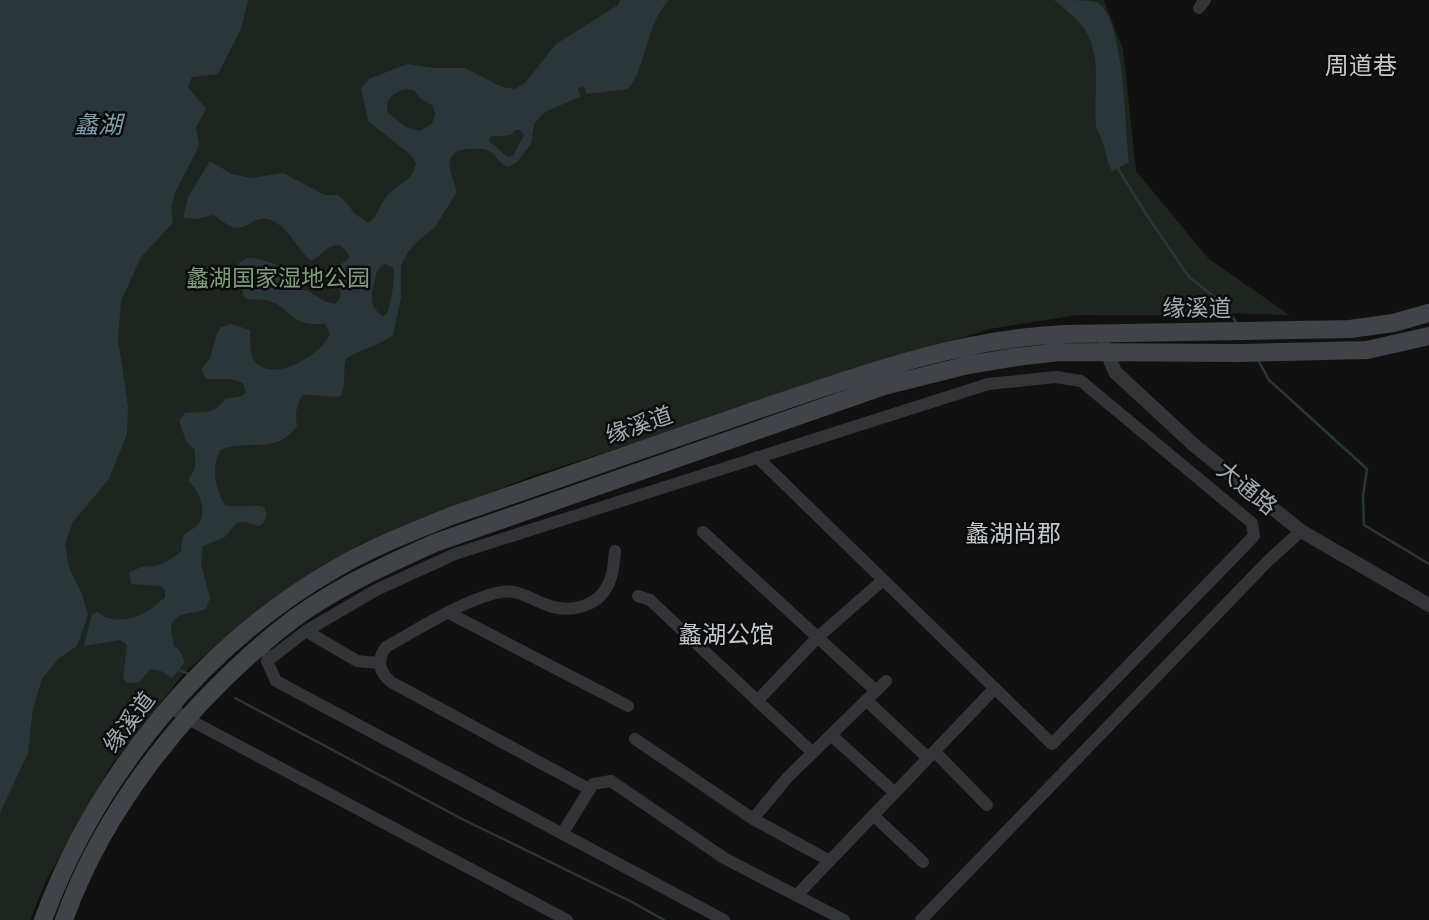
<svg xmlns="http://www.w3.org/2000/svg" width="1429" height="920" font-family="Manrope,'Noto Sans SC',sans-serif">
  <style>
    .green { fill: #1e251e }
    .water { fill: #2b363a; fill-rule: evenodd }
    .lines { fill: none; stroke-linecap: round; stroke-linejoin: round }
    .stream { stroke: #2b363a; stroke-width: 2.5 }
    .minor { stroke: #323437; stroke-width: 12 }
    .tertiary { stroke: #323437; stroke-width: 14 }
    .secondary { stroke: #404347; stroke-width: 18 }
    .labels { text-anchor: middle; stroke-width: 5; stroke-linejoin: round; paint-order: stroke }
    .park-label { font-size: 23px; fill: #809d7b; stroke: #0c0c0d }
    .street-label { font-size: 23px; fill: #a3abb2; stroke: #0c0c0d }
    .neighbourhood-label { font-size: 24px; fill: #c4c9cf; stroke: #0c0c0d }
    .water-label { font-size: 24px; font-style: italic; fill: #7b9fac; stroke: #0c0c0d }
  </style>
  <rect width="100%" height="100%" fill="#111112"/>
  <path class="green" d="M 0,0 L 1104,0 L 1123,49 L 1136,171 L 1208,258 L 1289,315 L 1224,313 L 1225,316 L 1077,315 L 989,329 L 532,476 L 360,544 L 258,612 L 184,673 L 110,767 L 46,881 L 30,920 L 0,920 Z"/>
  <path class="water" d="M 0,0 L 248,0 L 241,29 L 218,74 L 192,77 L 188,87 L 206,109 L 196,127 L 199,146 L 175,193 L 171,207 L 173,223 L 141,257 L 121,301 L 118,339 L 128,406 L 127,434 L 109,479 L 73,522 L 65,544 L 69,568 L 82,594 L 88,615 L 77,646 L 58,659 L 42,679 L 33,708 L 28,753 L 0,813 Z
    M 620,0 L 669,0 C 645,25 648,64 628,89 L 586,94 L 585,87 L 578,88 L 580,97 L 547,111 L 541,116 L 534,124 L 531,144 L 517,162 L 508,167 C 499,163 498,157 491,152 C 485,148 475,148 468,149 C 440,151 451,173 457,192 L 435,227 L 418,241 L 408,252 L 401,265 L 401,298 L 393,335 C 378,346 361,349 346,359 C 342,373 347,381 341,396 C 328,398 316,394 303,395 C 296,405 295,414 297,426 C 275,456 248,438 220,450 C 211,468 215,488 225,505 C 239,508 251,504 264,507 L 267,514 L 263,524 L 258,526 L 244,522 L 236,523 L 225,537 L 203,546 L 201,564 L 210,598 L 206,609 C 195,614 173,611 171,628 C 171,633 173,640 174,646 L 179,650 L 185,662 L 172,678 L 161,671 L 150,669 L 140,682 L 127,683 L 123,678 L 127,645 L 120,640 L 84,646 L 92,614 L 98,612 C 114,626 136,619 152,608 C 157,605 159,601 165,598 L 165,590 L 160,586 L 131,584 L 129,573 L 143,566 C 156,569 172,560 181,551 C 183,526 187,537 199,523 C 208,512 198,488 188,481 L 195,468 L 195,450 L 186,441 L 179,421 L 185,413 C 203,411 212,416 225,399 L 242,396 L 246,392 L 243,383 L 231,379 L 206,379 L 201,370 L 210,358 L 217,333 L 221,327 L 231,324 L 250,330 C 251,342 247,358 260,366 C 280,379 322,354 330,334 L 325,324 C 286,327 292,305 265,300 C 256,298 252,302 244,297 L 237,265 C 250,251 265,262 281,266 L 291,288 L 308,291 L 324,301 L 335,304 C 347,295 337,283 334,270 L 348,259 L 349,256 C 336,232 325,254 311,261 C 296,248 288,225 268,219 C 255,215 245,232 232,227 C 225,224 219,218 213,215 L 196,219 L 183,218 L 188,197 L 210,161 L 232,174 L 251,178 L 283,173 L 325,195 L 338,195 L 345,201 L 355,214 L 368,223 C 377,218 378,208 384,200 C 395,182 412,185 416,163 L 411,155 L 368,121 L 361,88 L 369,79 L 407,64 L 435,68 L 465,68 L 502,87 L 515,89 L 525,83 L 556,44 L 618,5 ZM 405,89 L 414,90 L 420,98 L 433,106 L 435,114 L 432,124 L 419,131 L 406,127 L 387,112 C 386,98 393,93 405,89 ZM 515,130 L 520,130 L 524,135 L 513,156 L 507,157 L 489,141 L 490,137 C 498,135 504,137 512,134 ZM 385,264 L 394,268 C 394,280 392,304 386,315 L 382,316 C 370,306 370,298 374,284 C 377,274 375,270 385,264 Z
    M 1054,0 C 1066,0 1087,0 1097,2 C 1125,18 1125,130 1129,162 L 1112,171 C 1106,161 1106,151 1102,140 C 1100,135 1097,131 1096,126 C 1093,94 1103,59 1085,30 C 1077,18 1065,9 1054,0 Z"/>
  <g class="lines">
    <path class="stream" d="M 1117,167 L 1146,214 L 1189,277 L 1226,306 L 1237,324
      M 1258,360 L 1269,380 L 1367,469 L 1363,496 L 1364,525 L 1429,564
      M 179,670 L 189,674
      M 235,698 L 462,819 L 632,902 L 664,920"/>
    <path class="minor" d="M 1199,8 L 1205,0
      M 703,532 L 876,691
      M 638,596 L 650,600 L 813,753
      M 449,613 L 628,706
      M 306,631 L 357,661 L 379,663
      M 269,656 L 267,661 L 276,681 L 724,920
      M 267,661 L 306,631 L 376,590 L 455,554 L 988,384 L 1056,377 L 1081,381 L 1252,523 L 1254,536 L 1052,744 L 757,457
      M 758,700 L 818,637 L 883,580
      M 866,700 L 928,758
      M 170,707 L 188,719 L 567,920
      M 831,735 L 895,793
      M 635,739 L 753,819 L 830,861
      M 935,752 L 987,805
      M 589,789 L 391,682 C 379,672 376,660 386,647 C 417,630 462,601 496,593 C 516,588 525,596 542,603 C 568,615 602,608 611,577 C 614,569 614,559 615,551
      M 873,815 L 923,862
      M 753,819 L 787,778 L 886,681
      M 562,834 L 593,784 L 611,781 L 724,858 L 844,920
      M 797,895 L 995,688
      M 921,920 L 1269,560 L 1301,531"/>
    <path class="tertiary" d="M 1104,345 L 1115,372 L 1195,446 L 1301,531 L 1429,605"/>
    <path class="secondary" d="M 43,920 C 96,777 202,645 335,569 C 372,547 412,532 451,516 C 550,482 649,447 748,413 C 852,378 957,338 1067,334 L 1350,329 L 1393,323 L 1429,313
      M 64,920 C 104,808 186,706 278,631 C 324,593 381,567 435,543 L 884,386 L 968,365 L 1016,357 L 1059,352 L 1241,353 L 1367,350 L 1429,336"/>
  </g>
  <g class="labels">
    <g class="park-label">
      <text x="278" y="286">蠡湖国家湿地公园</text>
    </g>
    <g class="street-label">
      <text x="1197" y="316">缘溪道</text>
      <text transform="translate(639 425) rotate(-19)" y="8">缘溪道</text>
      <text transform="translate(1247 488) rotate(39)" y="8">大通路</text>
      <text transform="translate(129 722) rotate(-53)" y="8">缘溪道</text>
    </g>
    <g class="neighbourhood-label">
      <text x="1361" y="74">周道巷</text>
      <text x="1013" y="542">蠡湖尚郡</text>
      <text x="726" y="643">蠡湖公馆</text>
    </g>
    <g class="water-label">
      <text x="98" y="133">蠡湖</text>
    </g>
  </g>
</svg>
